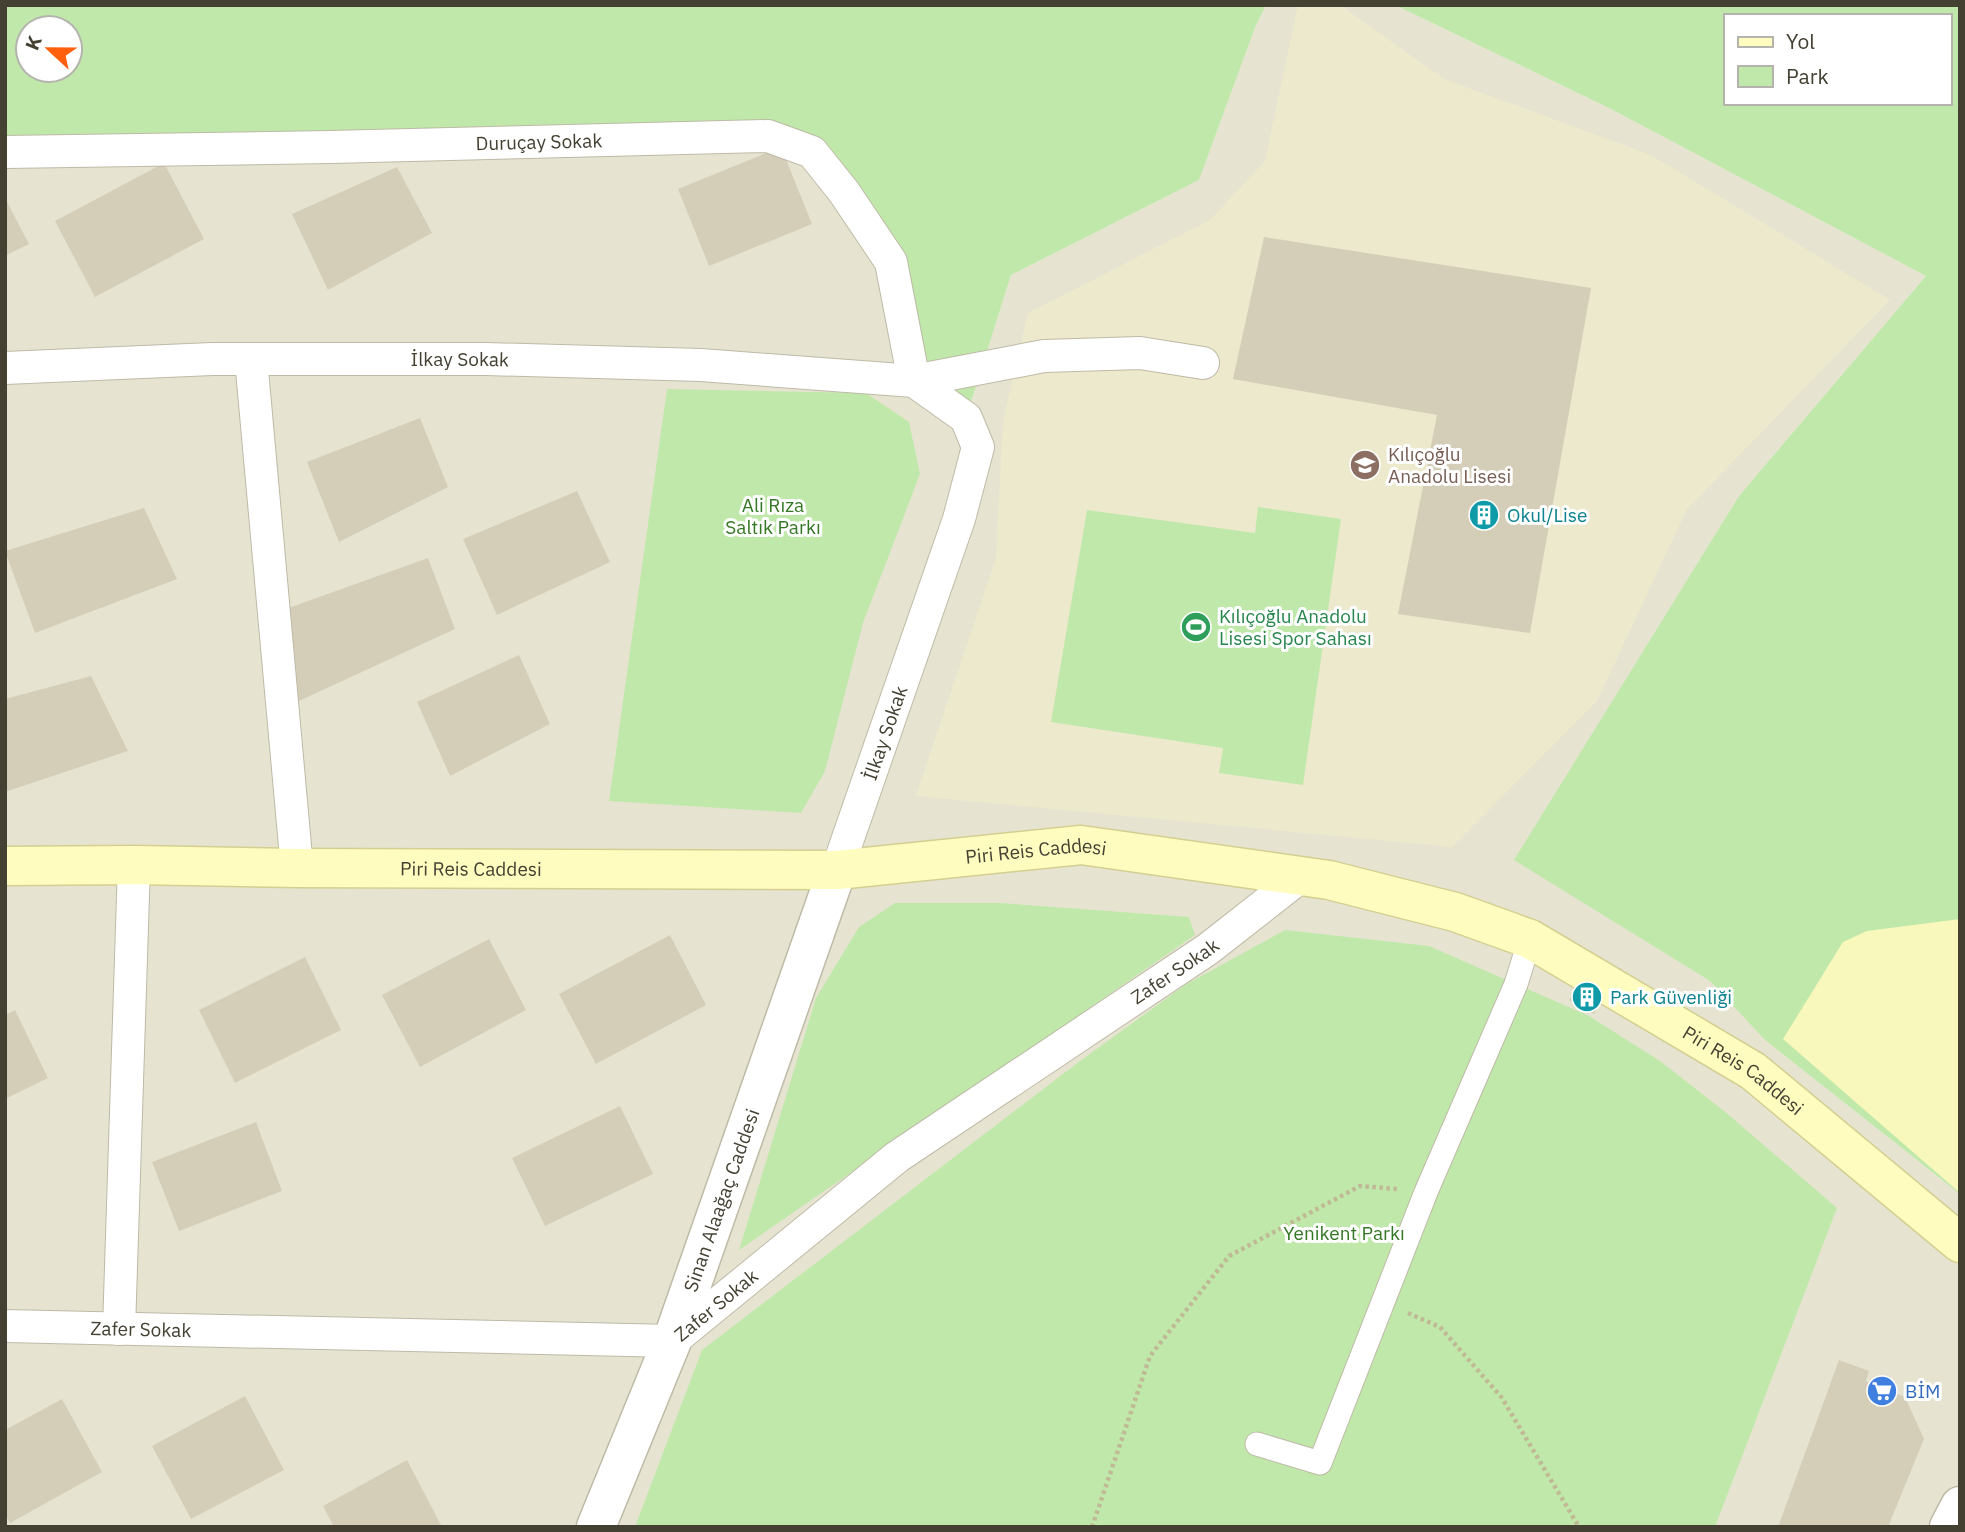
<svg xmlns="http://www.w3.org/2000/svg" width="1965" height="1532" font-family="'IBM Plex Sans',sans-serif">
  <style>
    .residential { fill: #e6e4d1 }
    .education { fill: #ece9cc }
    .green { fill: #c0e8aa; fill-rule: evenodd }
    .sand { fill: #f9f8bc }
    .building { fill: #d4ceb8 }
    .lines { fill: none; stroke-linecap: round; stroke-linejoin: round }
    .pedestrian-casing { stroke: #bebaa6; stroke-width: 25 }
    .minor-casing { stroke: #bebaa6; stroke-width: 34 }
    .tertiary-casing { stroke: #bebaa6; stroke-width: 41 }
    .secondary-casing { stroke: #d4cf91; stroke-width: 41 }
    .path { stroke: #c0b996; stroke-width: 4.5; stroke-dasharray: 3.5 3.5; stroke-linecap: butt }
    .pedestrian { stroke: #fff; stroke-width: 23 }
    .minor { stroke: #fff; stroke-width: 32 }
    .tertiary { stroke: #fff; stroke-width: 38 }
    .secondary { stroke: #fffcc0; stroke-width: 38 }
    .labels { text-anchor: middle; stroke-width: 6; stroke-linejoin: round; paint-order: stroke }
    .street-label { font-size: 19px; fill: #444133; stroke: #fff }
    .education-label { font-size: 19px; fill: #785e54; stroke: #fff; text-anchor: start }
    .park-label { font-size: 19px; fill: #347725; stroke: #fff }
    .culture-label { font-size: 19px; fill: #0d838f; stroke: #fff; text-anchor: start }
    .leisure-label { font-size: 19px; fill: #27864d; stroke: #fff; text-anchor: start }
    .shop-label { font-size: 19px; fill: #366cbe; stroke: #fff; text-anchor: start }
  </style>
  <rect width="100%" height="100%" fill="#f2f0e3"/>
  <path class="residential" d="M 1266,5 L 1395,5 L 1611,109 L 1926,276 L 1739,496 L 1515,860 L 1710,981 L 1765,1040 L 1960,1194 L 1960,1527 L 5,1527 L 5,136 L 768,136 L 812,152 L 966,418 L 1011,275 L 1199,180 L 1256,25 Z"/>
  <path class="education" d="M 1298,5 L 1340,5 L 1444,79 L 1651,155 L 1890,300 L 1687,509 L 1597,701 L 1452,847 L 916,796 L 996,558 L 1003,421 L 1028,313 L 1210,220 L 1265,161 Z"/>
  <path class="green" d="M 5,5 L 1266,5 L 1256,25 L 1199,180 L 1011,275 L 966,418 L 914,381 L 891,262 L 844,192 L 768,136 L 5,136 ZM 28,28 L 70,28 L 70,70 L 28,70 Z
    M 1395,5 L 1960,5 L 1960,1194 L 1765,1040 L 1710,981 L 1514,860 L 1739,496 L 1926,276 L 1611,109 ZM 1725,16 L 1949,16 L 1949,103 L 1725,103 Z
    M 667,389 L 866,393 L 909,422 L 920,474 L 863,623 L 825,771 L 801,813 L 609,801 Z
    M 1258,507 L 1341,519 L 1303,785 L 1219,773 L 1223,748 L 1051,722 L 1087,510 L 1255,533 Z
    M 895,903 L 1000,903 L 1189,917 L 1195,935 L 739,1250 L 816,998 L 859,927 Z
    M 1285,930 L 1429,946 L 1589,1016 L 1660,1061 L 1724,1111 L 1837,1208 L 1715,1527 L 635,1527 L 702,1350 L 1076,1064 L 1185,985 Z"/>
  <path class="sand" d="M 1960,919 L 1960,1193 L 1783,1039 L 1843,942 L 1867,931 Z"/>
  <path class="building" d="M 781,147 L 812,224 L 709,266 L 678,189 Z
    M 164,163 L 204,239 L 95,297 L 55,221 Z
    M 397,167 L 432,233 L 328,290 L 292,214 Z
    M 5,198 L 29,244 L 5,256 Z
    M 1264,237 L 1591,288 L 1530,633 L 1398,614 L 1437,415 L 1233,379 Z
    M 420,418 L 448,487 L 339,542 L 307,462 Z
    M 577,491 L 610,562 L 497,615 L 463,539 Z
    M 144,508 L 177,579 L 35,633 L 5,551 Z
    M 428,558 L 455,629 L 299,701 L 280,611 Z
    M 519,655 L 550,724 L 450,776 L 417,702 Z
    M 91,676 L 128,751 L 5,792 L 5,699 Z
    M 670,935 L 706,1005 L 596,1064 L 559,994 Z
    M 489,939 L 526,1010 L 420,1067 L 382,995 Z
    M 305,957 L 341,1030 L 235,1083 L 199,1010 Z
    M 1582,979 L 1605,993 L 1594,1014 L 1569,1000 Z
    M 15,1010 L 48,1078 L 5,1099 L 5,1015 Z
    M 620,1106 L 653,1174 L 545,1226 L 512,1158 Z
    M 256,1122 L 282,1191 L 179,1231 L 152,1162 Z
    M 1839,1360 L 1869,1371 L 1866,1381 L 1905,1397 L 1924,1439 L 1888,1527 L 1778,1527 Z
    M 245,1396 L 284,1470 L 191,1519 L 152,1446 Z
    M 62,1399 L 102,1472 L 10,1523 L 5,1515 L 5,1430 Z
    M 407,1460 L 442,1527 L 334,1527 L 323,1506 Z"/>
  <g class="lines">
    <g class="pedestrian-casing">
      <path id="pedestrian" d="M 1257,1444 L 1320,1463 L 1426,1192 L 1516,984 L 1530,939"/>
    </g>
    <g class="minor-casing">
      <g id="minor">
        <path id="s1" d="M 5,152 L 331,147 L 768,136 L 812,152 L 844,192 L 891,262 L 914,381 L 1044,356 L 1140,353 L 1203,363"/>
        <path d="M 251,359 L 297,868"/>
        <path id="s2" d="M 5,368 L 212,359 L 486,359 L 701,365 L 914,381 L 966,418 L 978,447 L 959,519 L 837,870"/>
        <path id="s3" d="M 5,1326 L 672,1341 L 897,1157 L 1208,949 L 1300,877"/>
        <path d="M 119,1329 L 134,865"/>
      </g>
    </g>
    <g class="tertiary-casing">
      <g id="tertiary">
        <path id="s4" d="M 596,1527 L 672,1341 L 837,870"/>
        <path d="M 1949,1527 L 1960,1506"/>
      </g>
    </g>
    <g class="secondary-casing">
      <g id="secondary">
        <path id="s5" d="M 5,866 L 134,865 L 297,868 L 837,870 L 1081,845 L 1329,880 L 1455,912 L 1530,939 L 1753,1071 L 1960,1243"/>
      </g>
    </g>
    <path class="path" d="M 1408,1313 L 1440,1327 L 1502,1398 L 1579,1527
      M 1092,1527 L 1150,1356 L 1229,1256 L 1360,1186 L 1397,1189"/>
    <use href="#pedestrian" class="pedestrian"/>
    <use href="#minor" class="minor"/>
    <use href="#tertiary" class="tertiary"/>
    <use href="#secondary" class="secondary"/>
  </g>
  <defs>
    <g id="school-disc" transform="scale(1.575)"><circle r="9.5" fill="#8d6e63" stroke="#fff"/><path d="M0-5L7-2L0 1L-7-2ZM-4 1L0 2.5L4 1V4Q0 6-4 4Z" fill="#fff"/></g>
    <g id="building-disc" transform="scale(1.575)"><circle r="9.5" fill="#0f9aa8" stroke="#fff"/><path d="M-4-6H4V6H1V3H-1V6H-4ZM-2.5-4.3h1.7v1.8h-1.7ZM.8-4.3h1.7v1.8H.8ZM-2.5-1h1.7V.8h-1.7ZM.8-1h1.7V.8H.8Z" fill="#fff"/></g>
    <g id="stadium-disc" transform="scale(1.575)"><circle r="9.5" fill="#2e9e5b" stroke="#fff"/><path d="M0-5a6.5 5 0 1 0 0 10a6.5 5 0 1 0 0-10ZM-3.5-1.8h7v3.6h-7Z" fill="#fff"/></g>
    <g id="supermarket-disc" transform="scale(1.575)"><circle r="9.5" fill="#3f7fe0" stroke="#fff"/><path d="M-6-5.5h2.5l.6 2H6L4.5 2H-2.5L-4.4-4H-6ZM-1.5 3.2a1.3 1.3 0 1 0 .1 0ZM3 3.2a1.3 1.3 0 1 0 .1 0Z" fill="#fff"/></g>
  </defs>
  <g fill-rule="evenodd">
    <use href="#school-disc" x="1365" y="465"/>
    <use href="#building-disc" x="1484" y="515"/>
    <use href="#stadium-disc" x="1196" y="627"/>
    <use href="#building-disc" x="1587" y="997"/>
    <use href="#supermarket-disc" x="1882" y="1391"/>
  </g>
  <g class="labels">
    <g class="street-label">
      <text dy="7" stroke="none"><textPath href="#s1" startOffset="534">Duruçay Sokak</textPath></text>
      <text dy="7" stroke="none"><textPath href="#s2" startOffset="455">İlkay Sokak</textPath></text>
      <text transform="translate(885 733) rotate(-71)" y="7">İlkay Sokak</text>
      <text dy="7" stroke="none"><textPath href="#s5" startOffset="1032">Piri Reis Caddesi</textPath></text>
      <text dy="7" stroke="none"><textPath href="#s5" startOffset="466">Piri Reis Caddesi</textPath></text>
      <text dy="7" stroke="none"><textPath href="#s3" startOffset="1292">Zafer Sokak</textPath></text>
      <text dy="7" stroke="none"><textPath href="#s5" startOffset="1788">Piri Reis Caddesi</textPath></text>
      <text dy="7" stroke="none"><textPath href="#s4" startOffset="350">Sinan Alaağaç Caddesi</textPath></text>
      <text dy="7" stroke="none"><textPath href="#s3" startOffset="724">Zafer Sokak</textPath></text>
      <text dy="7" stroke="none"><textPath href="#s3" startOffset="136">Zafer Sokak</textPath></text>
    </g>
    <g class="education-label">
      <text x="1388" y="461">Kılıçoğlu<tspan x="1388" dy="22">Anadolu Lisesi</tspan></text>
    </g>
    <g class="park-label">
      <text x="773" y="512">Ali Rıza<tspan x="773" dy="22">Saltık Parkı</tspan></text>
      <text x="1344" y="1240">Yenikent Parkı</text>
    </g>
    <g class="culture-label">
      <text x="1507" y="522">Okul/Lise</text>
      <text x="1610" y="1004">Park Güvenliği</text>
    </g>
    <g class="leisure-label">
      <text x="1219" y="623">Kılıçoğlu Anadolu<tspan x="1219" dy="22">Lisesi Spor Sahası</tspan></text>
    </g>
    <g class="shop-label">
      <text x="1905" y="1398">BİM</text>
    </g>
  </g>
  <rect width="1965" height="1532" fill="none" stroke="#444133" stroke-width="14"/>
  <rect x="1724" y="14" width="228" height="91" fill="#ffffff" stroke="#b4b3ad" stroke-width="2"/>
  <rect x="1738" y="37" width="35" height="10" fill="#fffcc0" stroke="#b4b3ad" stroke-width="2"/>
  <text x="1786" y="49" font-size="21" fill="#444133">Yol</text>
  <rect x="1738" y="66" width="35" height="21" fill="#c0e8aa" stroke="#b4b3ad" stroke-width="2"/>
  <text x="1786" y="84" font-size="21" fill="#444133">Park</text>
  <g transform="translate(49 49) rotate(292)"><circle r="33" fill="#ffffff" stroke="#b4b3ad" stroke-width="2"/>
  <path d="M0-5L12 26L0 18L-12 26Z" fill="#ff600d"/>
  <text y="-10" font-size="19" font-weight="bold" text-anchor="middle" fill="#444133">K</text>
  </g>
</svg>
